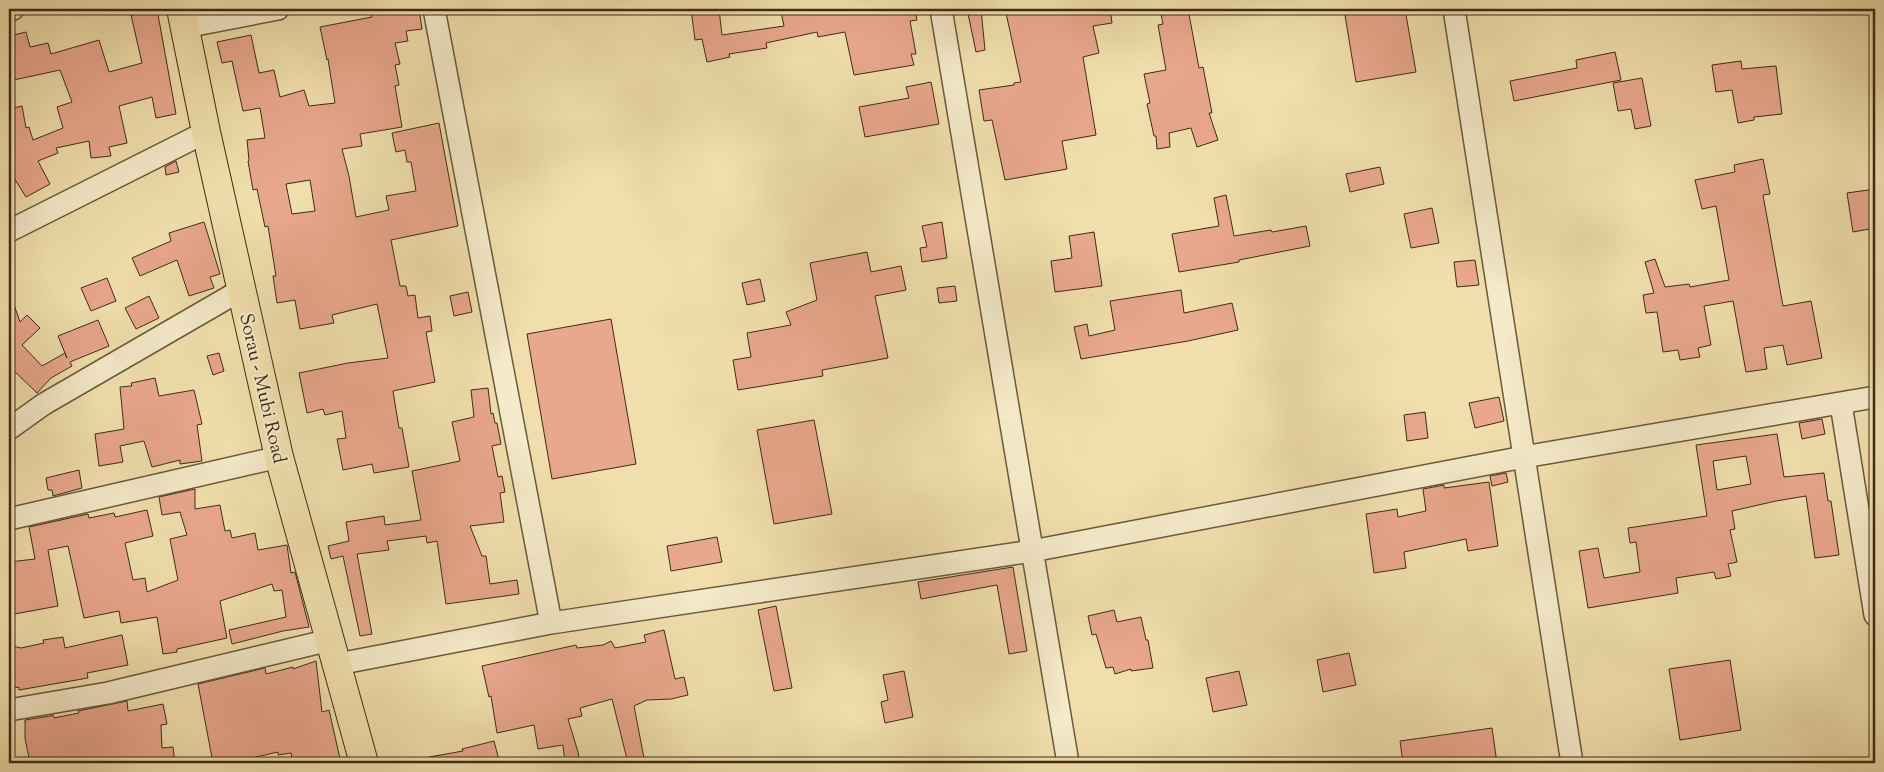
<svg xmlns="http://www.w3.org/2000/svg" width="1884" height="772" font-family="'Sorts Mill Goudy',serif">
  <style>
    .building { fill: #e9a78d; stroke: #3e2c18; fill-rule: evenodd }
    .lines { fill: none; stroke-linecap: round; stroke-linejoin: round }
    .minor-casing { stroke: #6a593d; stroke-width: 24 }
    .major-casing { stroke: #3e2c18; stroke-width: 30 }
    .minor { stroke: #f5eac9; stroke-width: 21 }
    .major { stroke: #f0dfac; stroke-width: 28 }
    .labels { text-anchor: middle; stroke-width: 4; stroke-linejoin: round; paint-order: stroke }
    .street-label { font-size: 19px; fill: #3e2c18; stroke: #f5eac9 }
  </style>
  <rect width="100%" height="100%" fill="#f0dfac"/>
  <filter id="stains"><feTurbulence type="fractalNoise" baseFrequency=".004" numOctaves="4"/><feColorMatrix values="0 0 0 0 .2 0 0 0 0 .09 0 0 0 0 .02 0 0 0 .5 -.17"/></filter>
  <radialGradient id="worn" r=".72"><stop offset=".6" stop-color="#630" stop-opacity="0"/><stop offset="1" stop-color="#630" stop-opacity=".3"/></radialGradient>
  <path class="building" d="M 135,9 L 157,9 L 176,114 L 156,118 L 152,97 L 119,106 L 127,143 L 109,147 L 111,156 L 91,158 L 89,141 L 56,148 L 58,153 L 38,161 L 50,184 L 26,197 L 14,178 L 9,160 L 9,109 L 22,106 L 26,128 L 29,127 L 33,140 L 63,128 L 57,107 L 72,102 L 60,70 L 9,81 L 9,42 L 12,42 L 10,36 L 26,32 L 30,47 L 48,43 L 51,54 L 99,40 L 109,72 L 142,63 L 131,15 L 137,14 Z
    M 370,9 L 419,9 L 422,29 L 406,31 L 408,41 L 395,43 L 400,64 L 395,65 L 399,85 L 395,86 L 402,127 L 360,134 L 362,146 L 342,149 L 349,176 L 356,217 L 389,210 L 386,196 L 416,191 L 411,162 L 407,162 L 405,150 L 396,152 L 392,133 L 439,123 L 458,226 L 391,240 L 400,286 L 406,286 L 408,296 L 415,295 L 418,318 L 430,316 L 432,331 L 426,332 L 435,382 L 393,391 L 399,428 L 402,428 L 409,467 L 374,473 L 372,464 L 343,470 L 337,439 L 346,438 L 342,411 L 325,415 L 323,409 L 307,413 L 299,373 L 348,363 L 388,358 L 377,304 L 332,315 L 334,323 L 300,329 L 295,300 L 277,303 L 273,276 L 276,276 L 268,226 L 265,227 L 257,189 L 253,190 L 248,161 L 249,160 L 247,140 L 265,138 L 260,108 L 243,111 L 232,61 L 222,63 L 217,42 L 251,35 L 259,73 L 274,70 L 280,97 L 304,90 L 309,106 L 335,103 L 328,59 L 327,60 L 320,27 L 372,17 ZM 310,180 L 315,211 L 292,214 L 286,184 Z
    M 691,9 L 719,9 L 722,35 L 784,26 L 781,12 L 796,9 L 844,9 L 845,13 L 867,9 L 915,9 L 917,20 L 910,21 L 916,54 L 911,54 L 914,65 L 854,75 L 845,32 L 818,37 L 817,32 L 766,43 L 767,48 L 729,54 L 730,57 L 707,62 L 702,39 L 695,40 Z
    M 967,9 L 981,9 L 985,50 L 976,52 Z
    M 1026,9 L 1110,9 L 1112,23 L 1093,26 L 1099,53 L 1083,57 L 1096,135 L 1062,141 L 1067,169 L 1005,180 L 992,120 L 984,121 L 979,90 L 1014,85 L 1014,83 L 1021,82 L 1006,13 Z
    M 1160,9 L 1188,9 L 1199,68 L 1203,67 L 1212,113 L 1209,113 L 1218,140 L 1197,147 L 1191,128 L 1169,133 L 1170,147 L 1157,149 L 1156,136 L 1154,136 L 1147,104 L 1150,103 L 1144,74 L 1166,70 L 1158,25 L 1163,24 Z
    M 1344,9 L 1405,9 L 1416,72 L 1356,82 Z
    M 1615,52 L 1621,80 L 1514,101 L 1510,81 L 1577,68 L 1576,60 Z
    M 1741,61 L 1742,69 L 1776,66 L 1782,114 L 1754,117 L 1754,120 L 1738,123 L 1732,90 L 1716,92 L 1712,65 Z
    M 1642,78 L 1651,126 L 1635,129 L 1631,109 L 1618,111 L 1613,83 Z
    M 931,82 L 939,124 L 865,137 L 859,107 L 909,98 L 906,87 Z
    M 1763,159 L 1770,194 L 1763,195 L 1783,306 L 1811,301 L 1822,358 L 1787,365 L 1783,345 L 1764,348 L 1767,369 L 1746,372 L 1733,301 L 1704,306 L 1711,345 L 1698,348 L 1700,357 L 1680,360 L 1678,350 L 1663,352 L 1657,312 L 1646,313 L 1643,295 L 1654,293 L 1645,262 L 1655,259 L 1665,287 L 1689,284 L 1690,287 L 1729,280 L 1716,206 L 1702,209 L 1695,180 L 1735,172 L 1734,165 Z
    M 176,161 L 179,172 L 166,175 L 165,167 Z
    M 1380,167 L 1384,184 L 1350,192 L 1346,174 Z
    M 1875,189 L 1875,228 L 1853,232 L 1847,193 Z
    M 1226,195 L 1234,236 L 1271,230 L 1272,232 L 1306,226 L 1310,246 L 1239,260 L 1239,262 L 1179,272 L 1172,234 L 1219,226 L 1214,198 Z
    M 1432,208 L 1439,243 L 1411,248 L 1404,214 Z
    M 204,222 L 220,274 L 210,277 L 214,288 L 189,296 L 177,260 L 140,276 L 132,258 L 171,241 L 169,233 Z
    M 942,222 L 947,258 L 922,262 L 920,248 L 927,247 L 922,226 Z
    M 1094,232 L 1102,286 L 1055,292 L 1051,261 L 1072,258 L 1069,236 Z
    M 867,252 L 871,272 L 901,266 L 906,290 L 875,296 L 888,358 L 822,370 L 823,376 L 738,390 L 733,360 L 751,357 L 747,333 L 791,325 L 786,312 L 817,300 L 810,263 Z
    M 1475,260 L 1479,285 L 1457,287 L 1454,262 Z
    M 107,278 L 116,301 L 91,311 L 81,288 Z
    M 760,279 L 765,301 L 747,305 L 742,283 Z
    M 955,286 L 957,301 L 939,303 L 937,288 Z
    M 1181,290 L 1184,313 L 1232,303 L 1238,330 L 1188,341 L 1081,359 L 1074,327 L 1087,324 L 1089,336 L 1115,330 L 1110,301 Z
    M 468,292 L 472,312 L 454,316 L 450,296 Z
    M 9,296 L 11,296 L 20,322 L 27,315 L 40,328 L 22,345 L 42,366 L 65,353 L 67,358 L 58,336 L 98,320 L 109,346 L 70,362 L 72,366 L 51,378 L 37,393 L 9,366 Z
    M 149,296 L 159,318 L 136,329 L 125,308 Z
    M 611,319 L 636,464 L 552,479 L 527,334 Z
    M 219,353 L 224,371 L 213,375 L 207,356 Z
    M 155,378 L 159,396 L 194,390 L 202,424 L 197,425 L 202,461 L 180,464 L 180,460 L 152,467 L 144,441 L 120,446 L 123,462 L 99,466 L 95,434 L 124,429 L 120,387 L 132,386 L 131,383 Z
    M 488,388 L 491,414 L 493,413 L 495,423 L 497,423 L 501,444 L 492,446 L 498,477 L 502,476 L 505,492 L 500,493 L 504,522 L 470,526 L 482,556 L 486,556 L 490,584 L 517,580 L 519,594 L 446,604 L 437,541 L 427,543 L 426,536 L 387,541 L 389,550 L 357,554 L 372,634 L 360,636 L 343,556 L 331,559 L 328,546 L 349,541 L 346,522 L 384,516 L 385,525 L 421,520 L 412,471 L 460,461 L 452,422 L 474,417 L 471,390 Z
    M 1499,397 L 1504,421 L 1475,428 L 1469,403 Z
    M 1425,412 L 1428,438 L 1407,441 L 1404,415 Z
    M 1822,419 L 1825,434 L 1802,439 L 1799,423 Z
    M 814,420 L 832,514 L 774,524 L 757,430 Z
    M 1777,434 L 1784,477 L 1824,473 L 1828,501 L 1831,501 L 1839,555 L 1815,558 L 1806,496 L 1776,501 L 1732,511 L 1735,529 L 1730,530 L 1737,562 L 1728,564 L 1731,576 L 1716,579 L 1714,572 L 1676,578 L 1678,593 L 1588,608 L 1579,551 L 1598,548 L 1604,578 L 1640,572 L 1636,542 L 1630,543 L 1628,528 L 1707,516 L 1696,445 ZM 1746,456 L 1751,484 L 1717,490 L 1713,461 Z
    M 79,470 L 82,488 L 53,496 L 52,490 L 48,490 L 46,478 Z
    M 1506,473 L 1508,482 L 1492,486 L 1490,476 Z
    M 1489,482 L 1498,546 L 1468,551 L 1466,539 L 1404,552 L 1406,568 L 1374,573 L 1366,514 L 1397,509 L 1398,517 L 1426,511 L 1423,489 L 1444,485 L 1444,488 Z
    M 195,489 L 195,509 L 220,505 L 225,531 L 230,530 L 232,538 L 255,533 L 258,550 L 287,545 L 291,573 L 295,572 L 309,627 L 283,631 L 232,644 L 229,630 L 286,617 L 282,590 L 274,591 L 272,584 L 220,601 L 227,638 L 177,649 L 177,652 L 163,654 L 157,617 L 121,623 L 119,611 L 84,618 L 68,546 L 48,550 L 58,606 L 9,615 L 9,562 L 35,559 L 29,527 L 88,514 L 89,518 L 114,513 L 115,517 L 147,510 L 153,536 L 125,543 L 133,580 L 145,578 L 147,592 L 178,580 L 170,539 L 187,535 L 180,512 L 162,515 L 159,497 Z
    M 717,537 L 722,562 L 671,571 L 667,546 Z
    M 1013,567 L 1027,651 L 1009,654 L 997,585 L 921,599 L 918,582 Z
    M 776,606 L 792,688 L 774,691 L 758,610 Z
    M 1114,610 L 1117,622 L 1141,617 L 1146,640 L 1148,640 L 1153,668 L 1131,671 L 1131,669 L 1115,674 L 1113,667 L 1106,668 L 1096,634 L 1092,635 L 1088,616 Z
    M 664,630 L 675,679 L 684,677 L 688,695 L 671,699 L 647,700 L 634,706 L 645,763 L 628,763 L 612,699 L 580,708 L 582,716 L 568,719 L 578,752 L 580,763 L 565,763 L 563,745 L 538,749 L 534,725 L 497,733 L 491,696 L 489,697 L 482,666 L 576,645 L 577,648 L 603,645 L 611,641 L 615,648 L 646,642 L 644,635 Z
    M 122,635 L 128,665 L 87,673 L 88,678 L 19,690 L 19,687 L 9,689 L 9,645 L 21,648 L 44,643 L 43,640 L 63,637 L 65,648 Z
    M 1349,653 L 1356,685 L 1323,692 L 1317,660 Z
    M 1730,660 L 1741,730 L 1680,740 L 1669,669 Z
    M 316,661 L 322,712 L 329,710 L 341,763 L 293,763 L 291,753 L 278,755 L 278,752 L 247,759 L 248,763 L 213,763 L 198,684 L 265,668 L 266,674 L 293,667 L 293,669 Z
    M 904,671 L 913,717 L 885,723 L 881,702 L 888,700 L 883,675 Z
    M 1239,671 L 1247,705 L 1213,712 L 1206,678 Z
    M 127,701 L 128,711 L 163,704 L 167,724 L 161,725 L 162,748 L 173,747 L 175,763 L 30,763 L 25,738 L 25,720 L 50,716 L 53,715 L 54,718 L 79,713 L 78,711 Z
    M 1492,728 L 1497,763 L 1403,763 L 1400,741 Z
    M 494,741 L 499,760 L 484,763 L 429,763 L 429,757 L 463,751 L 462,749 Z"/>
  <g class="lines">
    <g class="minor-casing">
      <path id="minor" d="M 434,9 L 551,623
        M 941,9 L 1068,763
        M 1454,9 L 1572,763
        M 9,10 L 13,9
        M 185,27 L 278,9
        M 9,231 L 206,132
        M 1841,404 L 1875,615
        M 9,429 L 44,404 L 241,290
        M 9,519 L 279,457
        M 338,664 L 551,623 L 1032,551 L 1524,457 L 1875,397
        M 9,710 L 108,693 L 330,640"/>
    </g>
    <g class="major-casing">
      <path id="major" d="M 181,9 L 206,132 L 279,457 L 364,763"/>
    </g>
    <use href="#minor" class="minor"/>
    <use href="#major" class="major"/>
  </g>
  <g class="labels">
    <g class="street-label">
      <text transform="translate(264 388) rotate(77)" y="7">Sorau - Mubi Road</text>
    </g>
  </g>
  <rect width="1884" height="772" fill="none" stroke="#f0dfac" stroke-width="30"/>
  <rect x="10" y="10" width="1864" height="752" fill="none" stroke="#3e2c18" stroke-width="2.5"/>
  <rect x="15" y="15" width="1854" height="742" fill="none" stroke="#3e2c18"/>
  <rect width="100%" height="100%" filter="url(#stains)"/>
  <rect width="100%" height="100%" fill="url(#worn)"/>
</svg>
